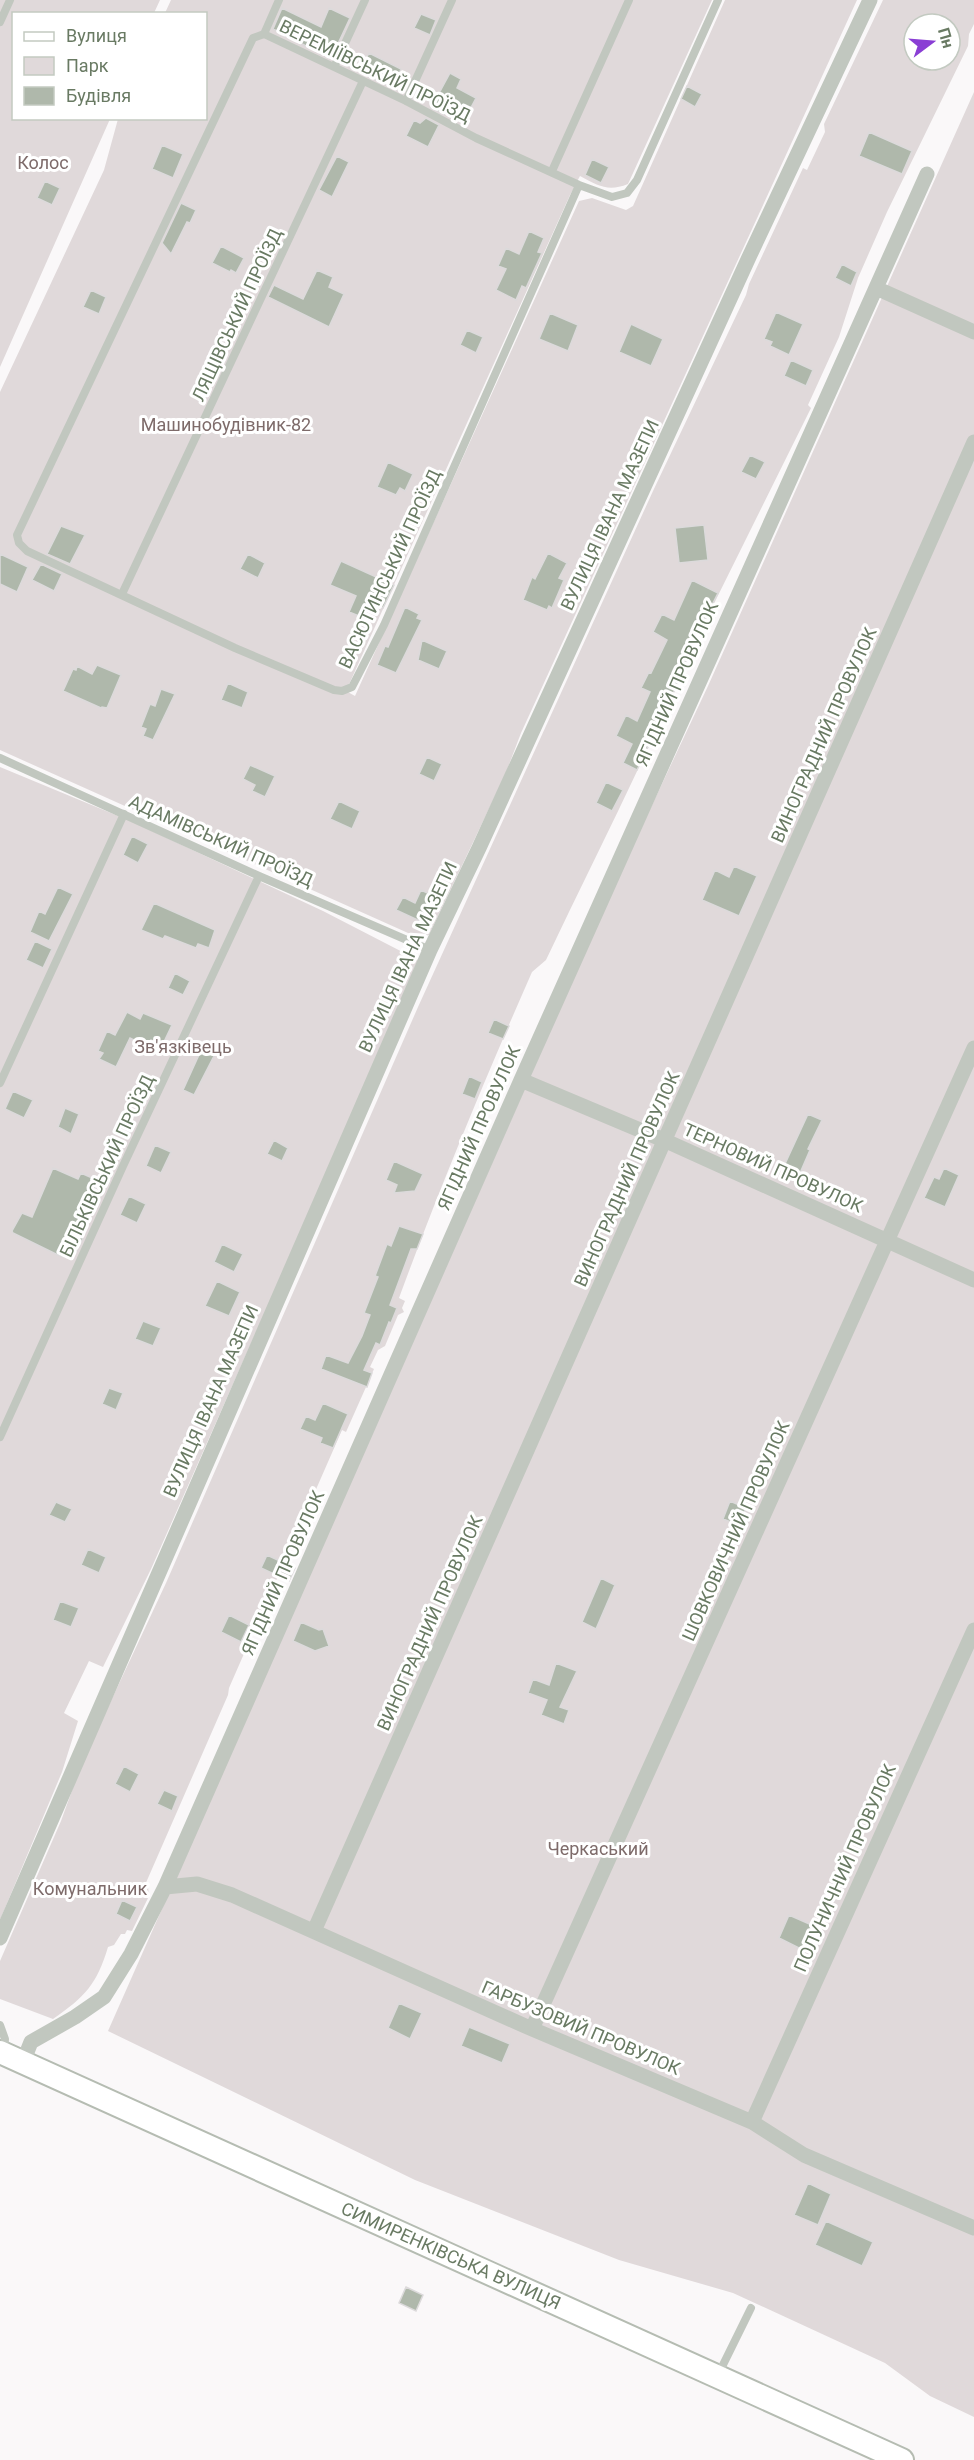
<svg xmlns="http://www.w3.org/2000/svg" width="974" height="2460" font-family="Roboto,sans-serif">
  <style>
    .green { fill: #e0d9da; fill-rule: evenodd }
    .building { fill: #afb8ab; stroke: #dcdadb; stroke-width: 1.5 }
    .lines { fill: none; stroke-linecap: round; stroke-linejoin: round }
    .secondary-casing { stroke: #b5bcb2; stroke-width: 26 }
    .lane { stroke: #c1c7bf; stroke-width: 8 }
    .street { stroke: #c1c7bf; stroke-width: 15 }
    .secondary { stroke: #fff; stroke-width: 22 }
    .labels { text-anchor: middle; stroke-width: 6; stroke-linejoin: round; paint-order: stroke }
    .street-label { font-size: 18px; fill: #697a63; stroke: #fff }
    .park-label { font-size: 18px; fill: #7e6b6a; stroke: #fff }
  </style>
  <rect width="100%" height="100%" fill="#faf8f9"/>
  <path class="green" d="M 0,0 L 160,0 L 154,13 L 14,14 L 14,118 L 110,119 L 0,367 Z
    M 171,0 L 712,0 L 628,184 C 608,192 599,186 580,176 L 570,195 L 346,691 L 355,696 L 579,201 L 592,198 L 626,210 L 633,206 L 725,0 L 857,0 L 521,733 L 505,775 L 429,935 L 417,937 L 0,750 L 0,392 L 104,170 L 118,119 L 206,118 L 206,14 L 165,13 Z
    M 883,0 L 974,0 L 974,24 L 969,34 L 968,46 L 887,212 L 858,278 L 839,337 L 808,405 L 811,408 L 686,660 C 645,762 593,860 546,960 L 532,972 C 485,1079 439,1189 399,1298 L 405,1301 L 402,1308 L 404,1312 L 398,1315 L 385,1346 L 378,1350 L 370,1367 L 374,1369 L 346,1432 L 342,1430 L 229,1688 L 228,1695 L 145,1885 L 148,1887 L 149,1896 L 132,1931 L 127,1930 L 125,1934 L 121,1934 L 114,1945 L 108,1947 C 97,1984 85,1997 53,2019 L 0,1999 L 0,1961 L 61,1821 L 82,1763 L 166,1583 L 418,1007 L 653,491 L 746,295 L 749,284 L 803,168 L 807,170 L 825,132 L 824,124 ZM 914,24 L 950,24 L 950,60 L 914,60 Z
    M 974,92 L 974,2417 L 930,2396 L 885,2363 L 733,2293 L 619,2260 L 415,2180 L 108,2031 L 621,871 L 708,686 Z
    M 0,767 L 135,823 L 323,911 L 418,960 L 289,1258 L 151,1569 L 103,1667 L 89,1661 L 64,1713 L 78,1721 L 62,1772 L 0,1920 Z"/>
  <path class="building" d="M 282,8 L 321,27 L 329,8 L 350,18 L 335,50 L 315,40 L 310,48 L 273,29 Z
    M 421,14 L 436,20 L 430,35 L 414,28 Z
    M 369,53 L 401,69 L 399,74 L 406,77 L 400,91 L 369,77 L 370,73 L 361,68 Z
    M 450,73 L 461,79 L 457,88 L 476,98 L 466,117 L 458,114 L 456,117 L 446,111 L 444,114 L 431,108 Z
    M 687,86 L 702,94 L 695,107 L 681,99 Z
    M 426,118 L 439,125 L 428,147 L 406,136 L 414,120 L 420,123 Z
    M 869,132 L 912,151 L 902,174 L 859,156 Z
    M 162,145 L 183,154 L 173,178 L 152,169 Z
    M 337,156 L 349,162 L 332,197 L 319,190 Z
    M 592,159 L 609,167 L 601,183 L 585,175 Z
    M 45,181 L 60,188 L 52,205 L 37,198 Z
    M 181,203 L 196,210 L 190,223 L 187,222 L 171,254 L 162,243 Z
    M 529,231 L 544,238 L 538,252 L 542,253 L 526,288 L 522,286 L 516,300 L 496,290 L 506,269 L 498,266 L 506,248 L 519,254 Z
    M 221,246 L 244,258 L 236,273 L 231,270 L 230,272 L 212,263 Z
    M 842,264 L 857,272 L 851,286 L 835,278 Z
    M 317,270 L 333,277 L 329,287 L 344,294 L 329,327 L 268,297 L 274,285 L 303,299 Z
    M 91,290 L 106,297 L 99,314 L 83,307 Z
    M 776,312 L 803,324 L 789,355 L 770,346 L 772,342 L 764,339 Z
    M 550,313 L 578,325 L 568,351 L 539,339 Z
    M 631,324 L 663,339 L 651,366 L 619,352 Z
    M 467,330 L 483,337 L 476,353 L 460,345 Z
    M 791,360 L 813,370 L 806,386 L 784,376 Z
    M 750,455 L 765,462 L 756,479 L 741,472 Z
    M 388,462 L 413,474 L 405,491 L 400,488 L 396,495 L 377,487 Z
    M 704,525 L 708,560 L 679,563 L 675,528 Z
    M 61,526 L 85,535 L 70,564 L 47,554 Z
    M 548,553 L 567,563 L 559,578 L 564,580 L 552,608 L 549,606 L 547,610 L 523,600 L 532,577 L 535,579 Z
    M 0,554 L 28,567 L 17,592 L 0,584 Z
    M 248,554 L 265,563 L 258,578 L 240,569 Z
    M 341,561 L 394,585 L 383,608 L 371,603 L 364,618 L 349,612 L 356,596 L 330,585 Z
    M 41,564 L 62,574 L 54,591 L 32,580 Z
    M 692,580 L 718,593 L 702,625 L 704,626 L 688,656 L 677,686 L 669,701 L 665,699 L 652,728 L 656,730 L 637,770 L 623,763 L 632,744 L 616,736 L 626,715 L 637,721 L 650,692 L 641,688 L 649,672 L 651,673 L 667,640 L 653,632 L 662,614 L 674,620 Z
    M 405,607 L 419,614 L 417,618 L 422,620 L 396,673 L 377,665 L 385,646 L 388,647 Z
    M 422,640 L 447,651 L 439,669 L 418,660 Z
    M 97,665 L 121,675 L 107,708 L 102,707 L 101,708 L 63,691 L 73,669 L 76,670 L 77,666 L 92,674 Z
    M 228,683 L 248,692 L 242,708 L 221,700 Z
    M 161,689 L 175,694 L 153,740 L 143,736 L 146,729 L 141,727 L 150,704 L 155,706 Z
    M 427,757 L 442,764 L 434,781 L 419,774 Z
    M 250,765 L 275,776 L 265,797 L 252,791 L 255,785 L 243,779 Z
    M 606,782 L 623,790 L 612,811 L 596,803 Z
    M 339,801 L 360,811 L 352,829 L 330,819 Z
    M 132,836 L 148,844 L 138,863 L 123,855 Z
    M 734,866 L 757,876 L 739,916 L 702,900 L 715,870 L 729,877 Z
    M 58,887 L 73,894 L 49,941 L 30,932 L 39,911 L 45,914 Z
    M 421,890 L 434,896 L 422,922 L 396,910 L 403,897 L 415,903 Z
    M 154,903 L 215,930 L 209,948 L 198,944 L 196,948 L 165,936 L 163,939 L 141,930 Z
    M 35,941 L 52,949 L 43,968 L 26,960 Z
    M 175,973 L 190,981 L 183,995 L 168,988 Z
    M 127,1012 L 140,1019 L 143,1013 L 172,1025 L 162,1046 L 151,1040 L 148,1047 L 130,1038 L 116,1067 L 99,1059 L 103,1053 L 98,1051 L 107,1031 L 115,1035 Z
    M 494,1019 L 509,1026 L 503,1039 L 488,1033 Z
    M 203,1046 L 216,1052 L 194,1095 L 183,1090 Z
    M 469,1076 L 482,1082 L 475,1099 L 462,1094 Z
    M 13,1091 L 33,1100 L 24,1118 L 5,1109 Z
    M 65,1108 L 79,1114 L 71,1134 L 58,1127 Z
    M 808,1114 L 822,1120 L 808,1149 L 810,1150 L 800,1173 L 784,1166 Z
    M 274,1140 L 288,1148 L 282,1161 L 267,1154 Z
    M 155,1145 L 171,1152 L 161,1173 L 146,1166 Z
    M 394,1161 L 423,1174 L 415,1191 L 394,1193 L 397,1185 L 386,1180 Z
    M 53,1168 L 78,1179 L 81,1173 L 99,1181 L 76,1234 L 83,1238 L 76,1252 L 67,1248 L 62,1257 L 13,1233 L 12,1231 L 22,1213 L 32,1217 Z
    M 944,1168 L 959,1175 L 945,1207 L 924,1198 L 934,1177 L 939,1179 Z
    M 129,1196 L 146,1204 L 137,1223 L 120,1215 Z
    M 399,1226 L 423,1234 L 417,1249 L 411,1249 L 390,1305 L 397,1308 L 391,1323 L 389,1322 L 380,1345 L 376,1343 L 364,1370 L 372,1373 L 367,1387 L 321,1369 L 326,1355 L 348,1363 L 362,1336 L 370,1315 L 364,1313 L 378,1277 L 375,1276 L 387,1244 L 391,1246 Z
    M 222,1244 L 243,1254 L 234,1272 L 214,1262 Z
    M 217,1281 L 240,1292 L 229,1316 L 205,1306 Z
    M 143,1321 L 161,1328 L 153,1346 L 135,1339 Z
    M 109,1388 L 123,1393 L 116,1410 L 102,1404 Z
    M 323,1403 L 348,1414 L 333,1448 L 320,1443 L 322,1438 L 300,1429 L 306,1416 L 315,1420 Z
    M 730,1501 L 746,1508 L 739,1525 L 723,1519 Z
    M 56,1502 L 72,1509 L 65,1522 L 49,1515 Z
    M 88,1549 L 106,1557 L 99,1573 L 81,1565 Z
    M 267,1555 L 295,1568 L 289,1581 L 261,1568 Z
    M 601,1578 L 615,1585 L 596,1629 L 582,1622 Z
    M 60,1601 L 79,1608 L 71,1627 L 53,1620 Z
    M 229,1615 L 249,1625 L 241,1642 L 221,1632 Z
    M 301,1622 L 319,1630 L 323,1629 L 329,1646 L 315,1651 L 293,1641 Z
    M 556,1663 L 577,1671 L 560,1707 L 569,1710 L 564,1724 L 541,1715 L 547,1700 L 528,1693 L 533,1679 L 549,1685 Z
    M 124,1766 L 139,1774 L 130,1792 L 115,1784 Z
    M 164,1790 L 178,1796 L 172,1811 L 157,1804 Z
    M 122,1900 L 137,1907 L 130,1921 L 116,1914 Z
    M 789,1915 L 814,1926 L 803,1950 L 779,1938 Z
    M 399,2003 L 422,2013 L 410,2039 L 388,2028 Z
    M 469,2027 L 510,2044 L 502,2063 L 461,2046 Z
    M 808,2183 L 831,2194 L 818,2225 L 794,2215 Z
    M 826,2221 L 873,2242 L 862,2266 L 815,2245 Z
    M 406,2287 L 423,2295 L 416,2311 L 399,2303 Z"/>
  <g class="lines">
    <g class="secondary-casing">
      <path id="secondary" d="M 0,2052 L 902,2460"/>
    </g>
    <path class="lane" d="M 0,22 L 10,0
      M 264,34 L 279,0
      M 335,65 L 365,0
      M 406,101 L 452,0
      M 552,171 L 629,0
      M 579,185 L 384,625 L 352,687 L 342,691 L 334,690 L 235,648 L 27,551 L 19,543 L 17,535 L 253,38 L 264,34 L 406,101 L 476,138 L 579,185 L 612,197 L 627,193 L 637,180 L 718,0
      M 122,594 L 363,81
      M 0,758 L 259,876 L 430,950
      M 0,1083 L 124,814
      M 0,1437 L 123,1166 L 259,876
      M 0,2025 L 5,2039 L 4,2052
      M 718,2375 L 751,2308"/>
    <path class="street" d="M 876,288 L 974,332
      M 521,1080 L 666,1141 L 974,1280
      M 165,1887 L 197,1884 L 232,1895 L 532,2029 L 752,2122 L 804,2155 L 974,2228
      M 314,1931 L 974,442
      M 0,1938 L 430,950 L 479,848 L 750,255 L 870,0
      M 532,2029 L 974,1048
      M 23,2062 L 31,2042 L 75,2017 L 104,1997 L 131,1954 L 165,1887 L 521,1080 L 927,174
      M 752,2122 L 974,1630"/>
    <use href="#secondary" class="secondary"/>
  </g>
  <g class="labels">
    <g class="street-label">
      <text transform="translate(375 71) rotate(26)" y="6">ВЕРЕМІЇВСЬКИЙ ПРОЇЗД</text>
      <text transform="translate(237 315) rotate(-65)" y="6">ЛЯЩІВСЬКИЙ ПРОЇЗД</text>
      <text transform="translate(610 515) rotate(-65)" y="6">ВУЛИЦЯ ІВАНА МАЗЕПИ</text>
      <text transform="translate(390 569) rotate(-65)" y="6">ВАСЮТИНСЬКИЙ ПРОЇЗД</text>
      <text transform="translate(677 684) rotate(-66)" y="6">ЯГІДНИЙ ПРОВУЛОК</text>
      <text transform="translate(824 735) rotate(-66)" y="6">ВИНОГРАДНИЙ ПРОВУЛОК</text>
      <text transform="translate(221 841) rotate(24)" y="6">АДАМІВСЬКИЙ ПРОЇЗД</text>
      <text transform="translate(408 957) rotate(-65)" y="6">ВУЛИЦЯ ІВАНА МАЗЕПИ</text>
      <text transform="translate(479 1128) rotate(-66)" y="6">ЯГІДНИЙ ПРОВУЛОК</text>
      <text transform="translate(107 1166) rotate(-65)" y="6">БІЛЬКІВСЬКИЙ ПРОЇЗД</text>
      <text transform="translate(773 1168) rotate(24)" y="6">ТЕРНОВИЙ ПРОВУЛОК</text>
      <text transform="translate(627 1179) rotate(-66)" y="6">ВИНОГРАДНИЙ ПРОВУЛОК</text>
      <text transform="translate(211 1401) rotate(-66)" y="6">ВУЛИЦЯ ІВАНА МАЗЕПИ</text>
      <text transform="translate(736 1531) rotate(-66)" y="6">ШОВКОВИЧНИЙ ПРОВУЛОК</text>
      <text transform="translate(283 1573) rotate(-66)" y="6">ЯГІДНИЙ ПРОВУЛОК</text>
      <text transform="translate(430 1623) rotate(-66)" y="6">ВИНОГРАДНИЙ ПРОВУЛОК</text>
      <text transform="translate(845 1868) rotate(-66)" y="6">ПОЛУНИЧНИЙ ПРОВУЛОК</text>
      <text transform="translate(581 2028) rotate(23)" y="6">ГАРБУЗОВИЙ ПРОВУЛОК</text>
      <text transform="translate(451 2256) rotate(24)" y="6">СИМИРЕНКІВСЬКА ВУЛИЦЯ</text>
    </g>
    <g class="park-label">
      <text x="43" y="169">Колос</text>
      <text x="226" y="431">Машинобудівник-82</text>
      <text x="183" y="1053">Зв'язківець</text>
      <text x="598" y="1855">Черкаський</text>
      <text x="90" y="1895">Комунальник</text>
    </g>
  </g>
  <rect x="12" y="12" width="195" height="108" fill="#ffffff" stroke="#c3cac1" stroke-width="1.5"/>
  <rect x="24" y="32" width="30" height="9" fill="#ffffff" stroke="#c3cac1" stroke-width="1.5"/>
  <text x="66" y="42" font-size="18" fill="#697a63">Вулиця</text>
  <rect x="24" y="57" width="30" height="18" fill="#e0d9da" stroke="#c3cac1" stroke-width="1.5"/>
  <text x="66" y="72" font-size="18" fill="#697a63">Парк</text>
  <rect x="24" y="87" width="30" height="18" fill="#afb8ab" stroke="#c3cac1" stroke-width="1.5"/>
  <text x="66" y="102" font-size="18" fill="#697a63">Будівля</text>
  <g transform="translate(932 42) rotate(74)"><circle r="28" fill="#ffffff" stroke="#c3cac1" stroke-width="1.5"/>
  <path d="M0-4.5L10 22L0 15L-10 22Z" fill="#8a3ed4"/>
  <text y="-9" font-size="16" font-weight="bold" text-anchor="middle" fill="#697a63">Пн</text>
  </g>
</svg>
